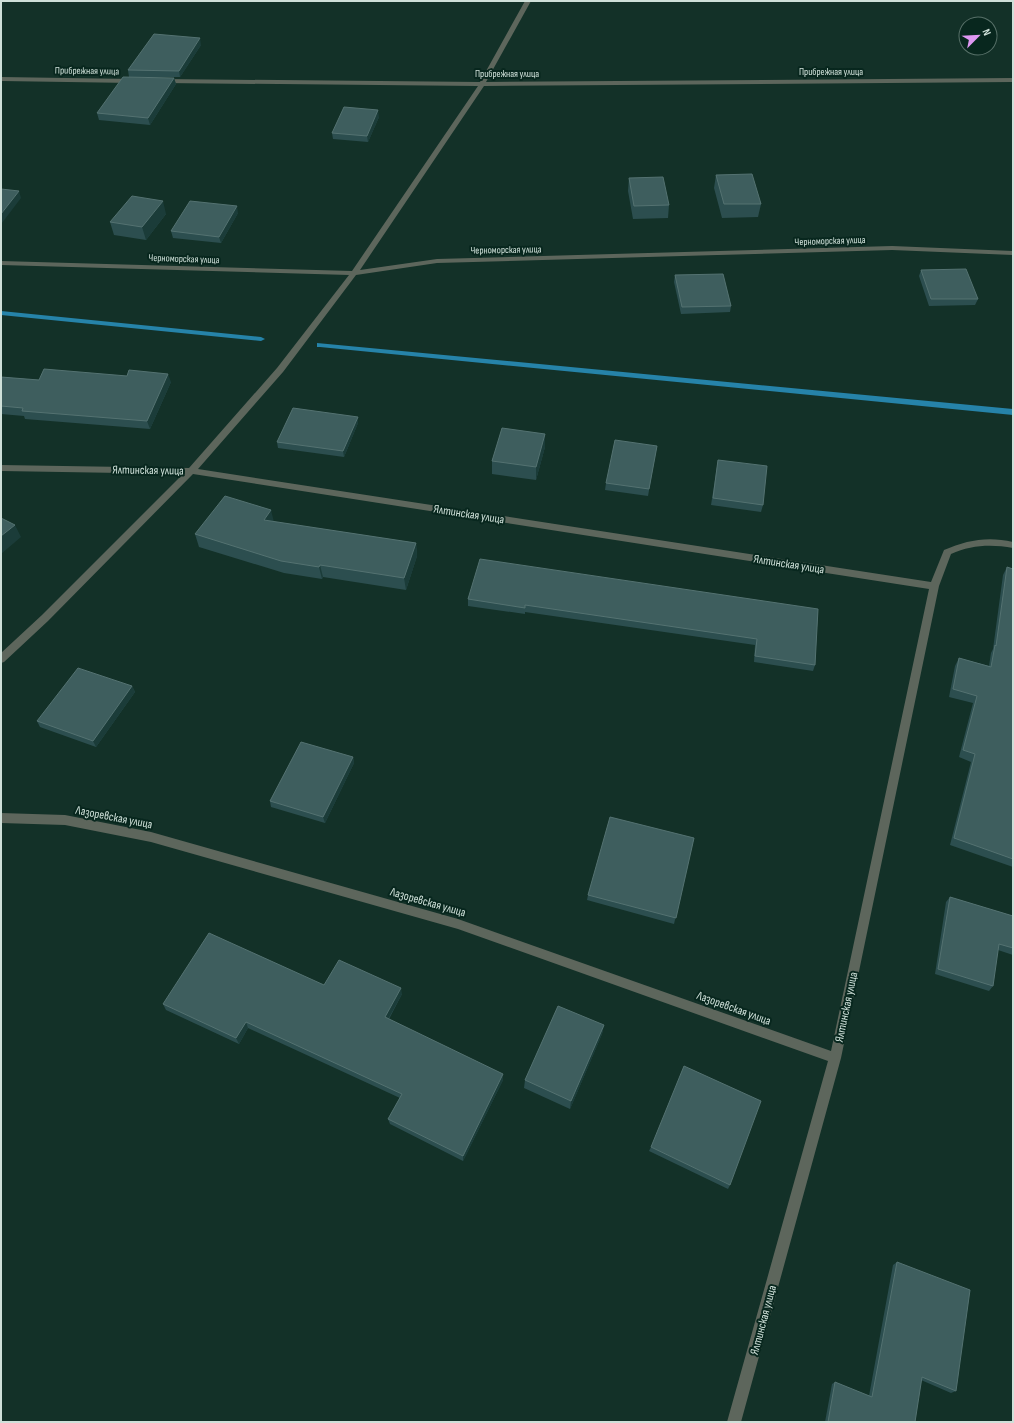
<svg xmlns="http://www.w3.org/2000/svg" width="1014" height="1423" font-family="'Sofia Sans Condensed',sans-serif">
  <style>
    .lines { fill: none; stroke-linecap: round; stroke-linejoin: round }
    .stream { fill: #2683a9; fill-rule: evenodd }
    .minor { fill: #5d665c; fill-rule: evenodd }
    .wall { fill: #2c4e4f }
    .shaded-wall { fill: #1b3c39 }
    .building { fill: #3e5e5e; stroke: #547271 }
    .labels { text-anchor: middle; stroke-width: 4; stroke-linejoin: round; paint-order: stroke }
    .far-street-label { font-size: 10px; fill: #cfe0d9; stroke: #08271e }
    .street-label { font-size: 12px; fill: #cfe0d9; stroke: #08271e }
  </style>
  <rect width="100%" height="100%" fill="#133128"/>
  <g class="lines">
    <path class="stream" d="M 1,311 L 261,337 L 265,339 L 261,341 L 1,315 Z
      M 317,343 L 1013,409 L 1013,415 L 320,347 L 317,347 Z"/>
    <path class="minor" d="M 525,1 L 531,1 L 486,82 L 1013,78 L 1013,82 L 484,86 L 360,270 L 437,259 L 892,246 L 1013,251 L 1013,255 L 892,250 L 437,263 L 356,275 L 283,372 L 198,469 L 931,582 L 944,550 C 967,540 988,536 1013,542 L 1013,548 C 991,544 971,545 951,554 L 939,586 L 841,1058 L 741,1422 L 727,1422 L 828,1061 L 458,929 L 151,842 L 65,825 L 1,823 L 1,813 L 65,815 L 151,832 L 458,919 L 831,1051 L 929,589 L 193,474 L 48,621 L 4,662 L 1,663 L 1,653 L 42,615 L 183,474 L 1,471 L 1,465 L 189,468 L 277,368 L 349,275 L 1,265 L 1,261 L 352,271 L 478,86 L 163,83 L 160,81 L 163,79 L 480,82 Z
      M 1,77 L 133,79 L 136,81 L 133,83 L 1,81 Z"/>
  </g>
  <path class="wall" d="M 201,45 L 180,77 L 129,77 L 128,70 Z
    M 174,78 L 176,84 L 150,125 L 99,120 L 97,113 Z
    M 379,117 L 368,142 L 333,139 L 332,133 Z
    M 716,175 L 761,204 L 758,217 L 722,218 L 714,188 Z
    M 629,178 L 669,205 L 668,218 L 633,219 L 628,191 Z
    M 238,213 L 221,243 L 173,238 L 171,231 Z
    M 166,214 L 146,240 L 114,235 L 110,222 Z
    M 921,270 L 978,299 L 975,305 L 929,306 L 919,276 Z
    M 675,275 L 731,306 L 730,312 L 681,314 L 674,282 Z
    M 1,377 L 39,380 L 171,382 L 150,429 L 25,419 L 24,416 L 1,414 Z
    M 358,423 L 344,457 L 278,448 L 277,442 Z
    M 545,434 L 545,447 L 536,480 L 492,474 L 492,461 Z
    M 657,446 L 648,496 L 605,490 L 606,483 Z
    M 718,460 L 763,505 L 761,512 L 711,505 Z
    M 274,522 L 416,543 L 417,556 L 406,590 L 323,577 L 322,579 L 284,573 L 199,547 L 195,534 Z
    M 1007,567 L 1013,569 L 1013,867 L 950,845 L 971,762 L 959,757 L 973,703 L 949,697 L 955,666 L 959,658 L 989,666 L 991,653 L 993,649 L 1003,575 Z
    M 468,599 L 818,609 L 815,665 L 813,671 L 754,662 L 755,645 L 525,612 L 525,614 L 468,606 Z
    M 132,686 L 135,692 L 96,747 L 40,727 L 37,721 Z
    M 353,757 L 354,763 L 325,823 L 271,807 L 270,801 Z
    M 694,838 L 674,924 L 587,900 L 588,895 Z
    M 950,897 L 1013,916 L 1013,955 L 998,950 L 993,986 L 989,991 L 935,974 L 946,902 Z
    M 324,985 L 402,994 L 389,1019 L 503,1080 L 463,1161 L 390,1124 L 388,1119 L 400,1098 L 248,1028 L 239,1044 L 166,1010 L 163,1004 Z
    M 604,1025 L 602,1034 L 570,1109 L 524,1088 L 525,1080 Z
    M 651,1147 L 730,1185 L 728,1189 L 649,1151 Z
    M 897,1262 L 956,1391 L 951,1393 L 921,1380 L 915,1422 L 825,1422 L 832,1384 L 835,1382 L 869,1396 L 893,1265 Z"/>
  <path class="shaded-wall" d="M 200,38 L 201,45 L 180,77 L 179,71 Z
    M 174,78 L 176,84 L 150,125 L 148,118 Z
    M 378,110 L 379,117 L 368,142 L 367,136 Z
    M 19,191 L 21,198 L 2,223 L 1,219 L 1,214 Z
    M 163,201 L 166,214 L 146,240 L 142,227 Z
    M 237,206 L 238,213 L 221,243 L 219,237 Z
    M 168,374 L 171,382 L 150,429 L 147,421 Z
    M 358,417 L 358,423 L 344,457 L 343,451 Z
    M 545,434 L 545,447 L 536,480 L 536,467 Z
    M 271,510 L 274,522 L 264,520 Z
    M 15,525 L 21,537 L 1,554 L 1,536 Z
    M 416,543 L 417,556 L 406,590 L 404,578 Z
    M 320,565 L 323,577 L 322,579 L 319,567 Z
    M 132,686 L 135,692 L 96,747 L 93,741 Z
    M 353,757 L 354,763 L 325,823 L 323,817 Z
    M 401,988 L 402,994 L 386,1023 L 385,1017 Z
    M 246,1022 L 248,1028 L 239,1044 L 236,1038 Z
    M 604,1025 L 602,1034 L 570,1109 L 571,1101 Z
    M 503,1074 L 503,1080 L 463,1161 L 463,1156 Z"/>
  <path class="building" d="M 154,34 L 200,38 L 179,71 L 128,70 Z
    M 123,77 L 174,78 L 148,118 L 97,113 Z
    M 344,107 L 378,110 L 367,136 L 332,133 Z
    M 752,174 L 761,204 L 724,204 L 716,175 Z
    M 663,177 L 669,205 L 634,206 L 629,178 Z
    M 1,189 L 19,191 L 1,214 Z
    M 132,196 L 163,201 L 142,227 L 110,222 Z
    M 190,201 L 237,206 L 219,237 L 171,231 Z
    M 966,269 L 978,299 L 931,299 L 921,270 Z
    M 723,274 L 731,306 L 682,307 L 675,275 Z
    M 44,369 L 127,376 L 129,370 L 168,374 L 147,421 L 22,411 L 23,408 L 1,406 L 1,377 L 39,380 Z
    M 293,408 L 358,417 L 343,451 L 277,442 Z
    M 502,428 L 545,434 L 536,467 L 492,461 Z
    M 615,440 L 657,446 L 649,489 L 606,483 Z
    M 718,460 L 767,466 L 763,505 L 713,498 Z
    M 225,496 L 271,510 L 264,520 L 416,543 L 404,578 L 320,565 L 319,567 L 281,561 L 195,534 Z
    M 1,518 L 15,525 L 1,536 Z
    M 480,559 L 818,609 L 815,665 L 755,656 L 757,639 L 525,605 L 525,608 L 468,599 Z
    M 1007,567 L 1013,569 L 1013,859 L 954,838 L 975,754 L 963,750 L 977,696 L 953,689 L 959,658 L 991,667 L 995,645 L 996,646 Z
    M 78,668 L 132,686 L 93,741 L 37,721 Z
    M 301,742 L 353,757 L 323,817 L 270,801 Z
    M 610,817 L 694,838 L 676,918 L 588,895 Z
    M 950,897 L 1013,916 L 1013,948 L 999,944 L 993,986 L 938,969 Z
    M 209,933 L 324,985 L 339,960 L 401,988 L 385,1017 L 503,1074 L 463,1156 L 388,1119 L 402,1094 L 246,1022 L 236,1038 L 163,1004 Z
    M 558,1006 L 604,1025 L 571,1101 L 525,1080 Z
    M 684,1066 L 761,1101 L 730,1185 L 651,1147 Z
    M 897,1262 L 970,1290 L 956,1391 L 922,1377 L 915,1422 L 828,1422 L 835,1382 L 872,1397 Z"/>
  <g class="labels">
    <g class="far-street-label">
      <text transform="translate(87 70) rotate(1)" y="4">Прибрежная улица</text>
      <text x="831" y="75">Прибрежная улица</text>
      <text x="507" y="77">Прибрежная улица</text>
      <text transform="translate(830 240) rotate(-2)" y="4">Черноморская улица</text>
      <text transform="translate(506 249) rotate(-1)" y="4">Черноморская улица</text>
      <text transform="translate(184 258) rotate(2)" y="4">Черноморская улица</text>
    </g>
    <g class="street-label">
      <text transform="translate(148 470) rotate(1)" y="4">Ялтинская улица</text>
      <text transform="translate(469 514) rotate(9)" y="4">Ялтинская улица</text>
      <text transform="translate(789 564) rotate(9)" y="4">Ялтинская улица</text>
      <text transform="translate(114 817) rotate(11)" y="4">Лазоревская улица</text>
      <text transform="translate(428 902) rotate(16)" y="4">Лазоревская улица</text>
      <text transform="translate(846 1007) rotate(-78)" y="4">Ялтинская улица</text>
      <text transform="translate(734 1008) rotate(20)" y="4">Лазоревская улица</text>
      <text transform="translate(763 1320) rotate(-75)" y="4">Ялтинская улица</text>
    </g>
  </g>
  <rect width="1014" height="1423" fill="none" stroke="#cfe0d9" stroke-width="4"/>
  <g transform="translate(978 36) rotate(66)"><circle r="19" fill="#08271e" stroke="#587169"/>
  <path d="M0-3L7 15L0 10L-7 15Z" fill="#de98f2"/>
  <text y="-6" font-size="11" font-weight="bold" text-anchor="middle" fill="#cfe0d9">N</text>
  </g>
</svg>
